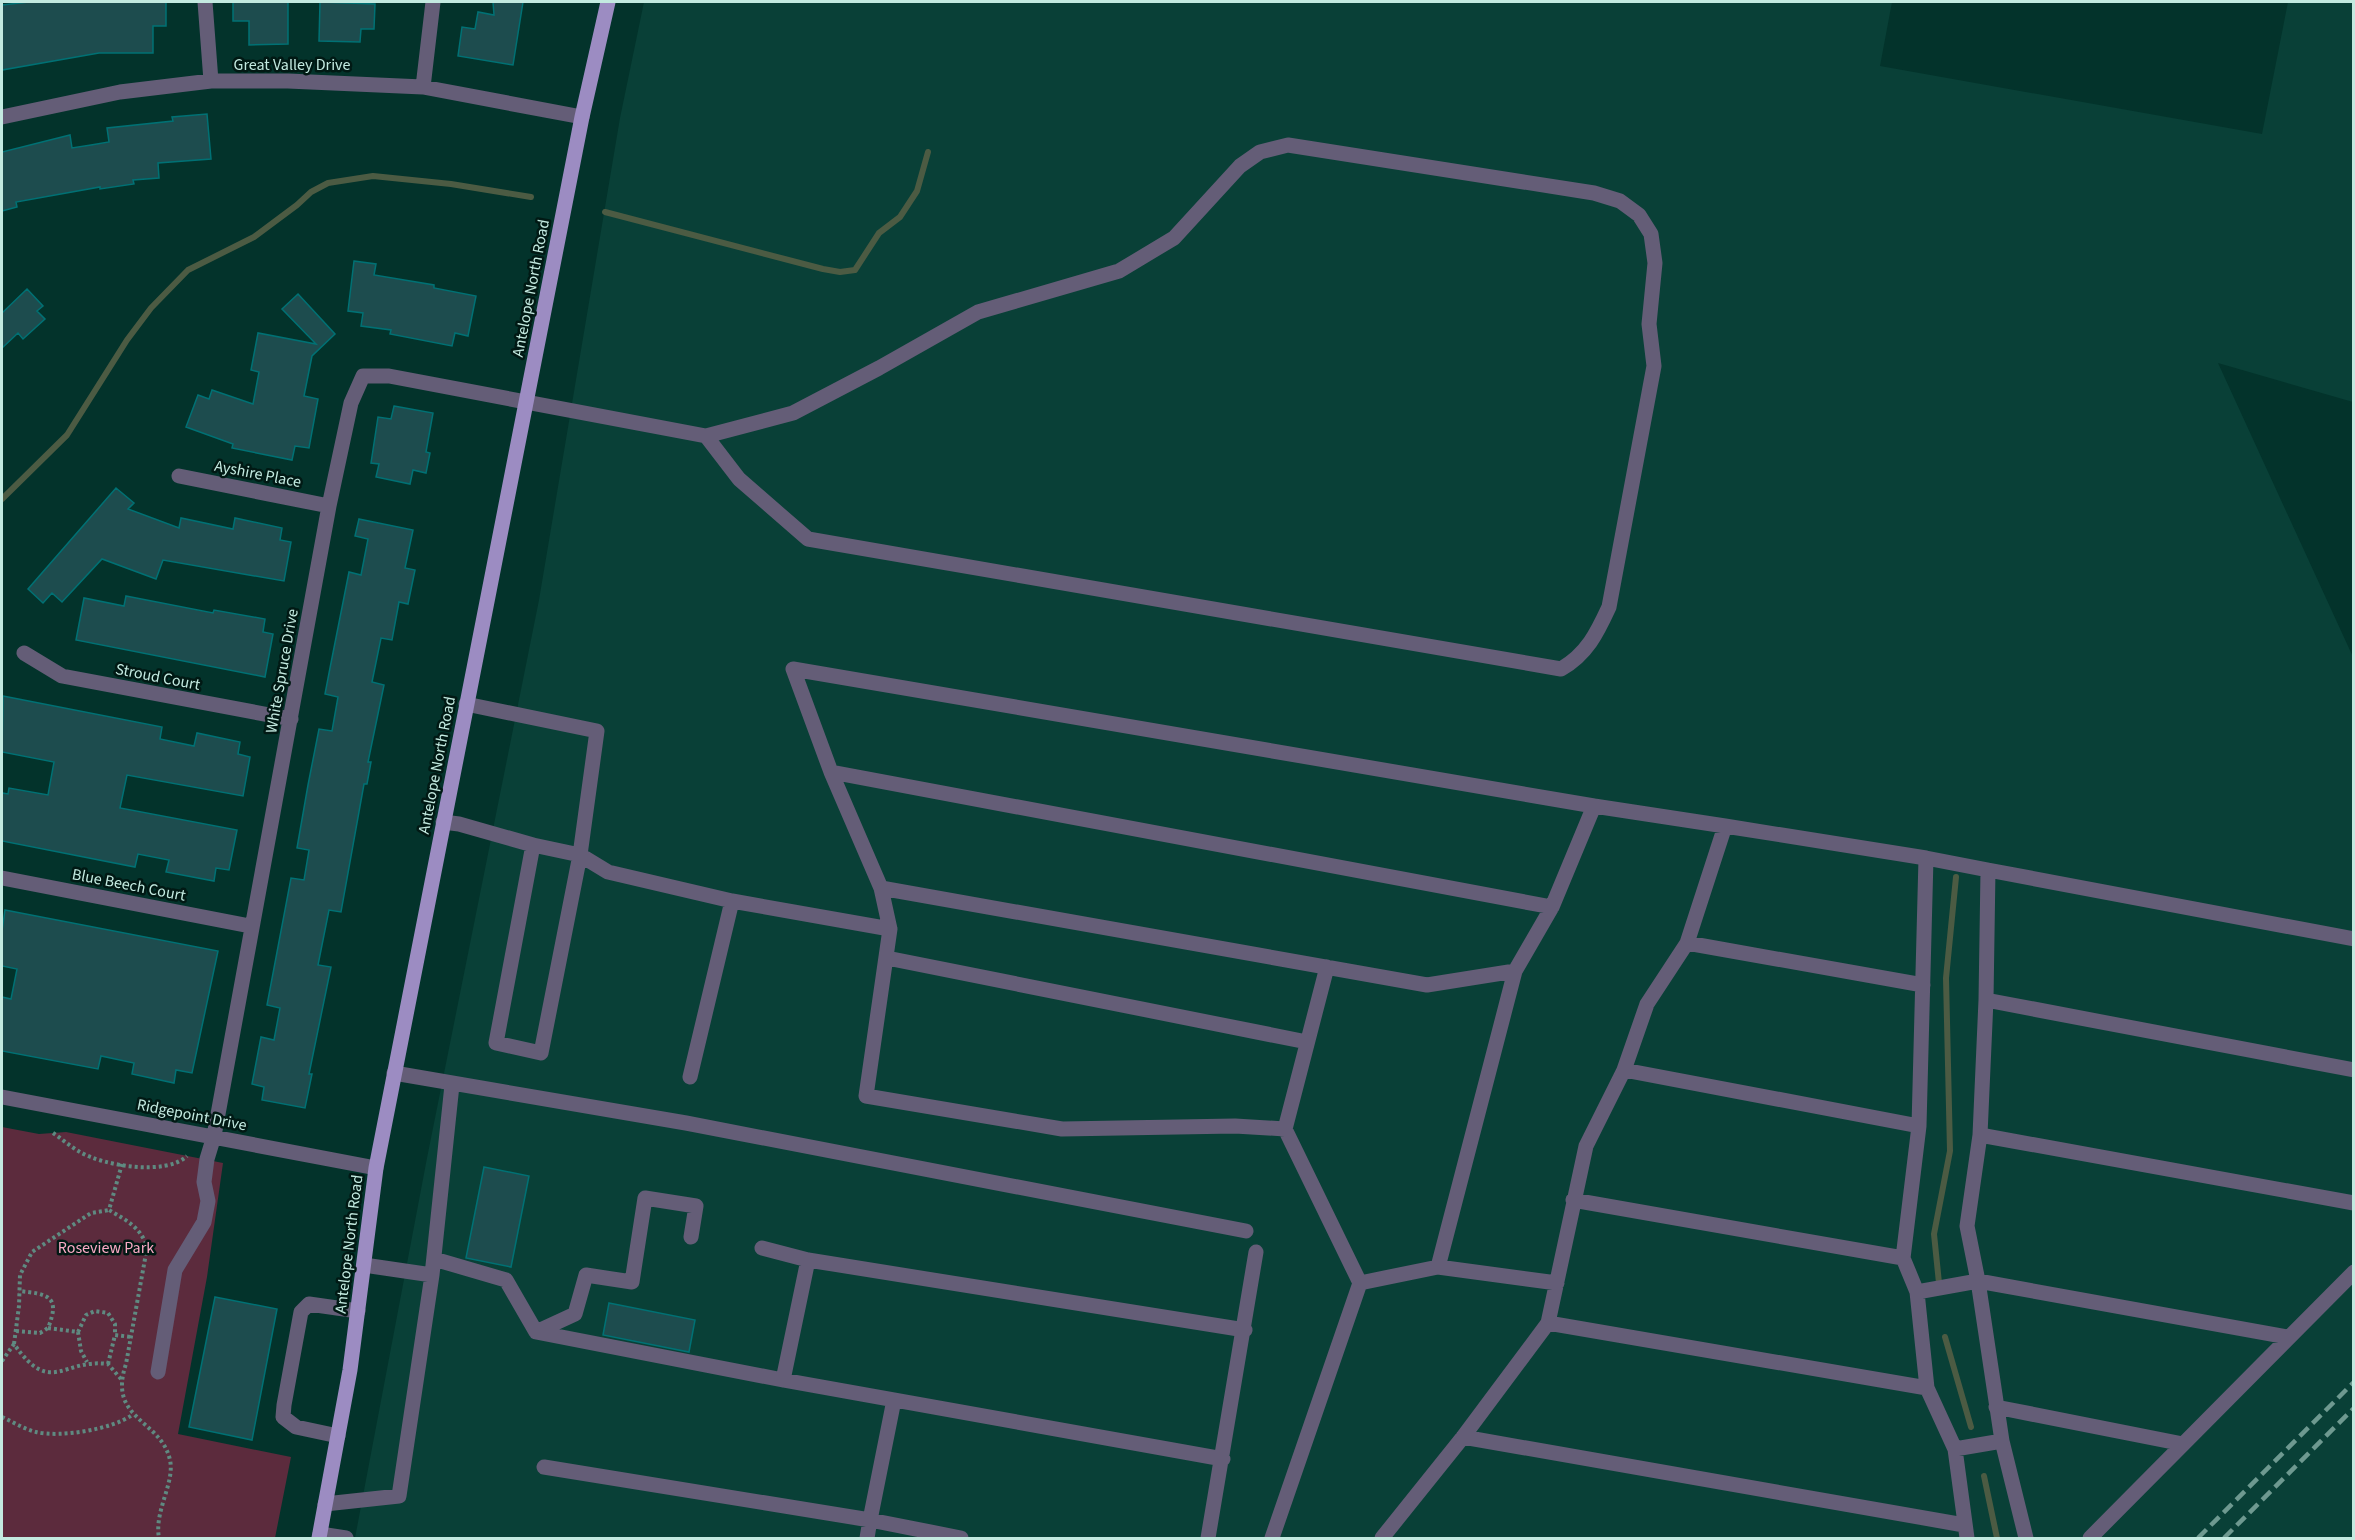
<svg xmlns="http://www.w3.org/2000/svg" width="2355" height="1540" font-family="'Source Sans 3',sans-serif">
  <style>
    .built { fill: #094037 }
    .green { fill: #5c2b3d }
    .lines { fill: none; stroke-linecap: round; stroke-linejoin: round }
    .stream { stroke: #4c5b43; stroke-width: 6 }
    .building { fill: #1d4c4e; stroke: #007174; stroke-width: 1.5 }
    .path { stroke: #5f8a81; stroke-width: 4; stroke-dasharray: 3 3; stroke-linecap: butt }
    .minor { stroke: #645d77; stroke-width: 15 }
    .major { stroke: #9c8cc2; stroke-width: 15 }
    .rail { stroke: #6e9990; stroke-width: 4.5; stroke-dasharray: 12 6; stroke-linecap: butt }
    .labels { text-anchor: middle; stroke-width: 5; stroke-linejoin: round; paint-order: stroke }
    .street-label { font-size: 16px; fill: #c3eae0; stroke: #011914 }
    .park-label { font-size: 16px; fill: #fbabc6; stroke: #011914 }
  </style>
  <rect width="100%" height="100%" fill="#03332b"/>
  <path class="built" d="M 644,2 L 1892,2 L 1880,66 L 2262,134 L 2288,2 L 2353,2 L 2353,402 L 2218,363 L 2353,657 L 2353,1538 L 355,1538 L 427,1158 L 539,600 L 620,118 Z"/>
  <path class="green" d="M 2,1127 L 39,1134 L 66,1132 L 223,1163 L 207,1277 L 178,1434 L 291,1457 L 275,1538 L 2,1538 Z"/>
  <g class="lines">
    <path class="stream" d="M 605,212 L 823,269 L 840,272 L 855,270 L 879,233 L 900,217 L 917,191 L 928,152
      M 2,499 L 67,435 L 127,340 L 151,308 L 188,270 L 254,237 L 297,205 L 311,192 L 328,183 L 373,176 L 451,184 L 531,197
      M 1939,1283 L 1934,1234 L 1950,1151 L 1946,978 L 1956,877
      M 1945,1337 L 1971,1427
      M 1984,1476 L 1997,1538"/>
  </g>
  <path class="building" d="M 29,2 L 166,2 L 166,26 L 153,26 L 153,53 L 99,53 L 2,70 L 2,5 Z
    M 233,2 L 288,2 L 288,44 L 249,45 L 249,21 L 233,21 Z
    M 320,2 L 375,4 L 374,29 L 361,29 L 360,42 L 319,41 Z
    M 493,2 L 523,2 L 513,65 L 458,56 L 462,27 L 475,29 L 478,12 L 494,15 Z
    M 207,114 L 211,159 L 158,163 L 159,178 L 133,180 L 134,184 L 100,189 L 100,187 L 16,202 L 17,207 L 2,211 L 2,152 L 70,135 L 72,148 L 91,145 L 109,142 L 107,128 L 173,121 L 172,117 Z
    M 354,261 L 376,264 L 374,275 L 434,285 L 434,288 L 476,296 L 468,336 L 455,333 L 452,346 L 390,334 L 391,330 L 361,326 L 363,313 L 348,311 Z
    M 27,289 L 43,306 L 37,311 L 45,319 L 23,339 L 18,333 L 2,348 L 2,313 Z
    M 298,294 L 335,334 L 312,356 L 304,396 L 318,399 L 309,448 L 295,446 L 292,460 L 232,448 L 233,444 L 186,427 L 198,395 L 209,399 L 212,390 L 253,404 L 259,372 L 251,370 L 258,333 L 316,344 L 282,309 Z
    M 394,406 L 433,413 L 426,452 L 430,453 L 426,473 L 413,470 L 410,484 L 376,477 L 379,464 L 371,463 L 378,417 L 391,419 Z
    M 116,488 L 134,503 L 128,509 L 179,528 L 181,518 L 233,529 L 235,518 L 282,528 L 280,540 L 291,542 L 284,581 L 163,560 L 156,579 L 102,559 L 62,602 L 52,593 L 43,603 L 28,589 Z
    M 359,519 L 413,530 L 405,568 L 415,570 L 408,604 L 399,602 L 392,640 L 381,638 L 372,682 L 384,685 L 368,762 L 371,762 L 367,784 L 364,784 L 341,912 L 329,910 L 318,965 L 331,967 L 309,1074 L 312,1074 L 305,1108 L 262,1100 L 264,1087 L 252,1084 L 261,1037 L 274,1040 L 280,1008 L 267,1005 L 291,878 L 304,880 L 309,850 L 297,848 L 308,785 L 319,729 L 332,731 L 338,697 L 325,694 L 330,668 L 349,572 L 361,575 L 368,539 L 355,536 Z
    M 126,596 L 213,613 L 214,610 L 265,619 L 263,632 L 273,634 L 265,677 L 76,640 L 84,598 L 124,606 Z
    M 3,696 L 162,727 L 160,739 L 194,746 L 197,733 L 240,742 L 238,754 L 250,757 L 243,796 L 127,775 L 120,808 L 237,830 L 229,870 L 216,868 L 214,881 L 166,872 L 169,860 L 138,854 L 135,867 L 2,841 L 2,793 L 8,794 L 9,788 L 48,795 L 54,762 L 2,752 Z
    M 5,910 L 218,951 L 192,1073 L 176,1070 L 174,1083 L 132,1074 L 134,1063 L 101,1056 L 98,1069 L 2,1051 L 2,997 L 11,999 L 17,969 L 2,966 L 2,931 Z
    M 484,1167 L 529,1176 L 511,1267 L 466,1258 Z
    M 215,1297 L 277,1309 L 252,1440 L 189,1427 Z
    M 609,1303 L 695,1320 L 689,1352 L 603,1335 Z"/>
  <g class="lines">
    <path class="path" d="M 53,1133 C 62,1139 71,1147 80,1152 C 104,1166 166,1176 187,1156
      M 122,1164 L 109,1210 C 126,1220 142,1228 147,1248 L 126,1364 C 107,1420 161,1419 170,1460 C 175,1483 154,1511 159,1538
      M 48,1328 L 78,1332 L 81,1351 L 87,1362
      M 16,1331 L 40,1333 L 48,1328 C 61,1296 48,1294 19,1291
      M 78,1332 L 86,1315 L 95,1311 L 108,1313 L 115,1324 L 115,1335 L 131,1337
      M 14,1344 L 19,1306 L 20,1275 L 32,1252 L 91,1213 L 109,1210
      M 2,1361 L 14,1344 C 51,1397 63,1358 108,1364 L 121,1379
      M 108,1364 L 115,1335
      M 2,1417 C 13,1422 24,1429 36,1432 C 60,1438 113,1429 132,1415"/>
    <path class="minor" d="M 205,2 L 211,81
      M 423,87 L 433,2
      M 2,117 L 120,92 L 211,81 L 288,81 L 423,87 L 582,117
      M 179,476 L 329,506
      M 24,653 L 62,676 L 291,719
      M 466,704 L 597,731 L 580,855 L 533,845 L 496,1043 L 541,1053 L 580,855 L 608,872 L 732,901 L 690,1077
      M 831,772 L 1552,907
      M 1594,806 L 1725,826
      M 443,822 L 459,824 L 533,845
      M 1926,858 L 1988,870
      M 2,878 L 250,926
      M 732,901 L 890,929 L 881,888 L 831,772 L 793,669 L 1594,806 L 1552,907 L 1515,971 L 1427,985 L 881,888
      M 890,929 L 866,1096 L 1062,1129 L 1235,1126 L 1285,1129 L 1327,967
      M 1687,943 L 1923,985
      M 887,958 L 1307,1042
      M 1986,1000 L 2354,1070
      M 1624,1070 L 1919,1126
      M 394,1073 L 686,1123 L 1246,1231
      M 2,1097 L 376,1168
      M 1980,1135 L 2354,1203
      M 1573,1200 L 1903,1258
      M 762,1248 L 808,1260 L 1245,1330
      M 434,1259 L 506,1280 L 536,1332 L 783,1380 L 1223,1459
      M 364,1265 L 432,1275 L 452,1085
      M 1438,1267 L 1557,1283
      M 1360,1283 L 1438,1267 L 1515,971
      M 1917,1292 L 1978,1281 L 2288,1337
      M 1548,1323 L 1927,1388
      M 536,1332 L 575,1314 L 586,1275 L 632,1282 L 645,1198 L 696,1206 L 691,1237
      M 158,1372 L 175,1270 L 204,1222 L 208,1201 L 204,1182 L 207,1159 L 214,1136 L 329,506 L 351,403 L 363,376 L 389,376 L 706,436 L 739,479 L 808,539 L 1561,669 C 1587,654 1597,633 1609,607 L 1654,366 L 1649,324 L 1655,263 L 1651,234 L 1639,215 L 1620,201 L 1594,193 L 1288,145 L 1260,152 L 1240,166 L 1174,238 L 1119,271 L 978,312 L 879,368 L 793,413 L 706,436
      M 783,1380 L 808,1260
      M 894,1400 L 870,1520 L 961,1538
      M 1996,1407 L 2183,1444
      M 338,1436 L 296,1427 L 283,1417 L 284,1405 L 301,1312 L 309,1304 L 358,1311
      M 1463,1437 L 1964,1525
      M 1955,1449 L 2002,1441
      M 544,1467 L 870,1520 L 867,1538
      M 325,1504 L 399,1496 L 432,1275
      M 320,1534 L 346,1538
      M 1208,1538 L 1256,1252
      M 1272,1538 L 1360,1283 L 1285,1129
      M 1382,1538 L 1463,1437 L 1548,1323 L 1586,1146 L 1624,1070 L 1647,1004 L 1687,943 L 1725,826 L 1926,858 L 1919,1126 L 1903,1258 L 1917,1292 L 1927,1388 L 1955,1449 L 1967,1538
      M 2026,1538 L 2002,1441 L 1978,1281 L 1967,1226 L 1980,1135 L 1986,1000 L 1988,870 L 2354,939
      M 2090,1538 L 2354,1272"/>
    <path class="major" d="M 319,1538 L 350,1370 L 376,1168 L 582,117 L 608,2"/>
    <path class="rail" d="M 2198,1538 L 2354,1382
      M 2224,1538 L 2354,1408"/>
  </g>
  <g class="labels">
    <g class="street-label">
      <text x="292" y="70">Great Valley Drive</text>
      <text transform="translate(530 288) rotate(-79)" y="6">Antelope North Road</text>
      <text transform="translate(258 473) rotate(11)" y="6">Ayshire Place</text>
      <text transform="translate(281 671) rotate(-80)" y="6">White Spruce Drive</text>
      <text transform="translate(158 676) rotate(11)" y="6">Stroud Court</text>
      <text transform="translate(436 765) rotate(-79)" y="6">Antelope North Road</text>
      <text transform="translate(129 884) rotate(11)" y="6">Blue Beech Court</text>
      <text transform="translate(192 1114) rotate(11)" y="6">Ridgepoint Drive</text>
      <text transform="translate(348 1244) rotate(-83)" y="6">Antelope North Road</text>
    </g>
    <g class="park-label">
      <text x="106" y="1253">Roseview Park</text>
    </g>
  </g>
  <rect width="2355" height="1540" fill="none" stroke="#c3eae0" stroke-width="6"/>
</svg>
